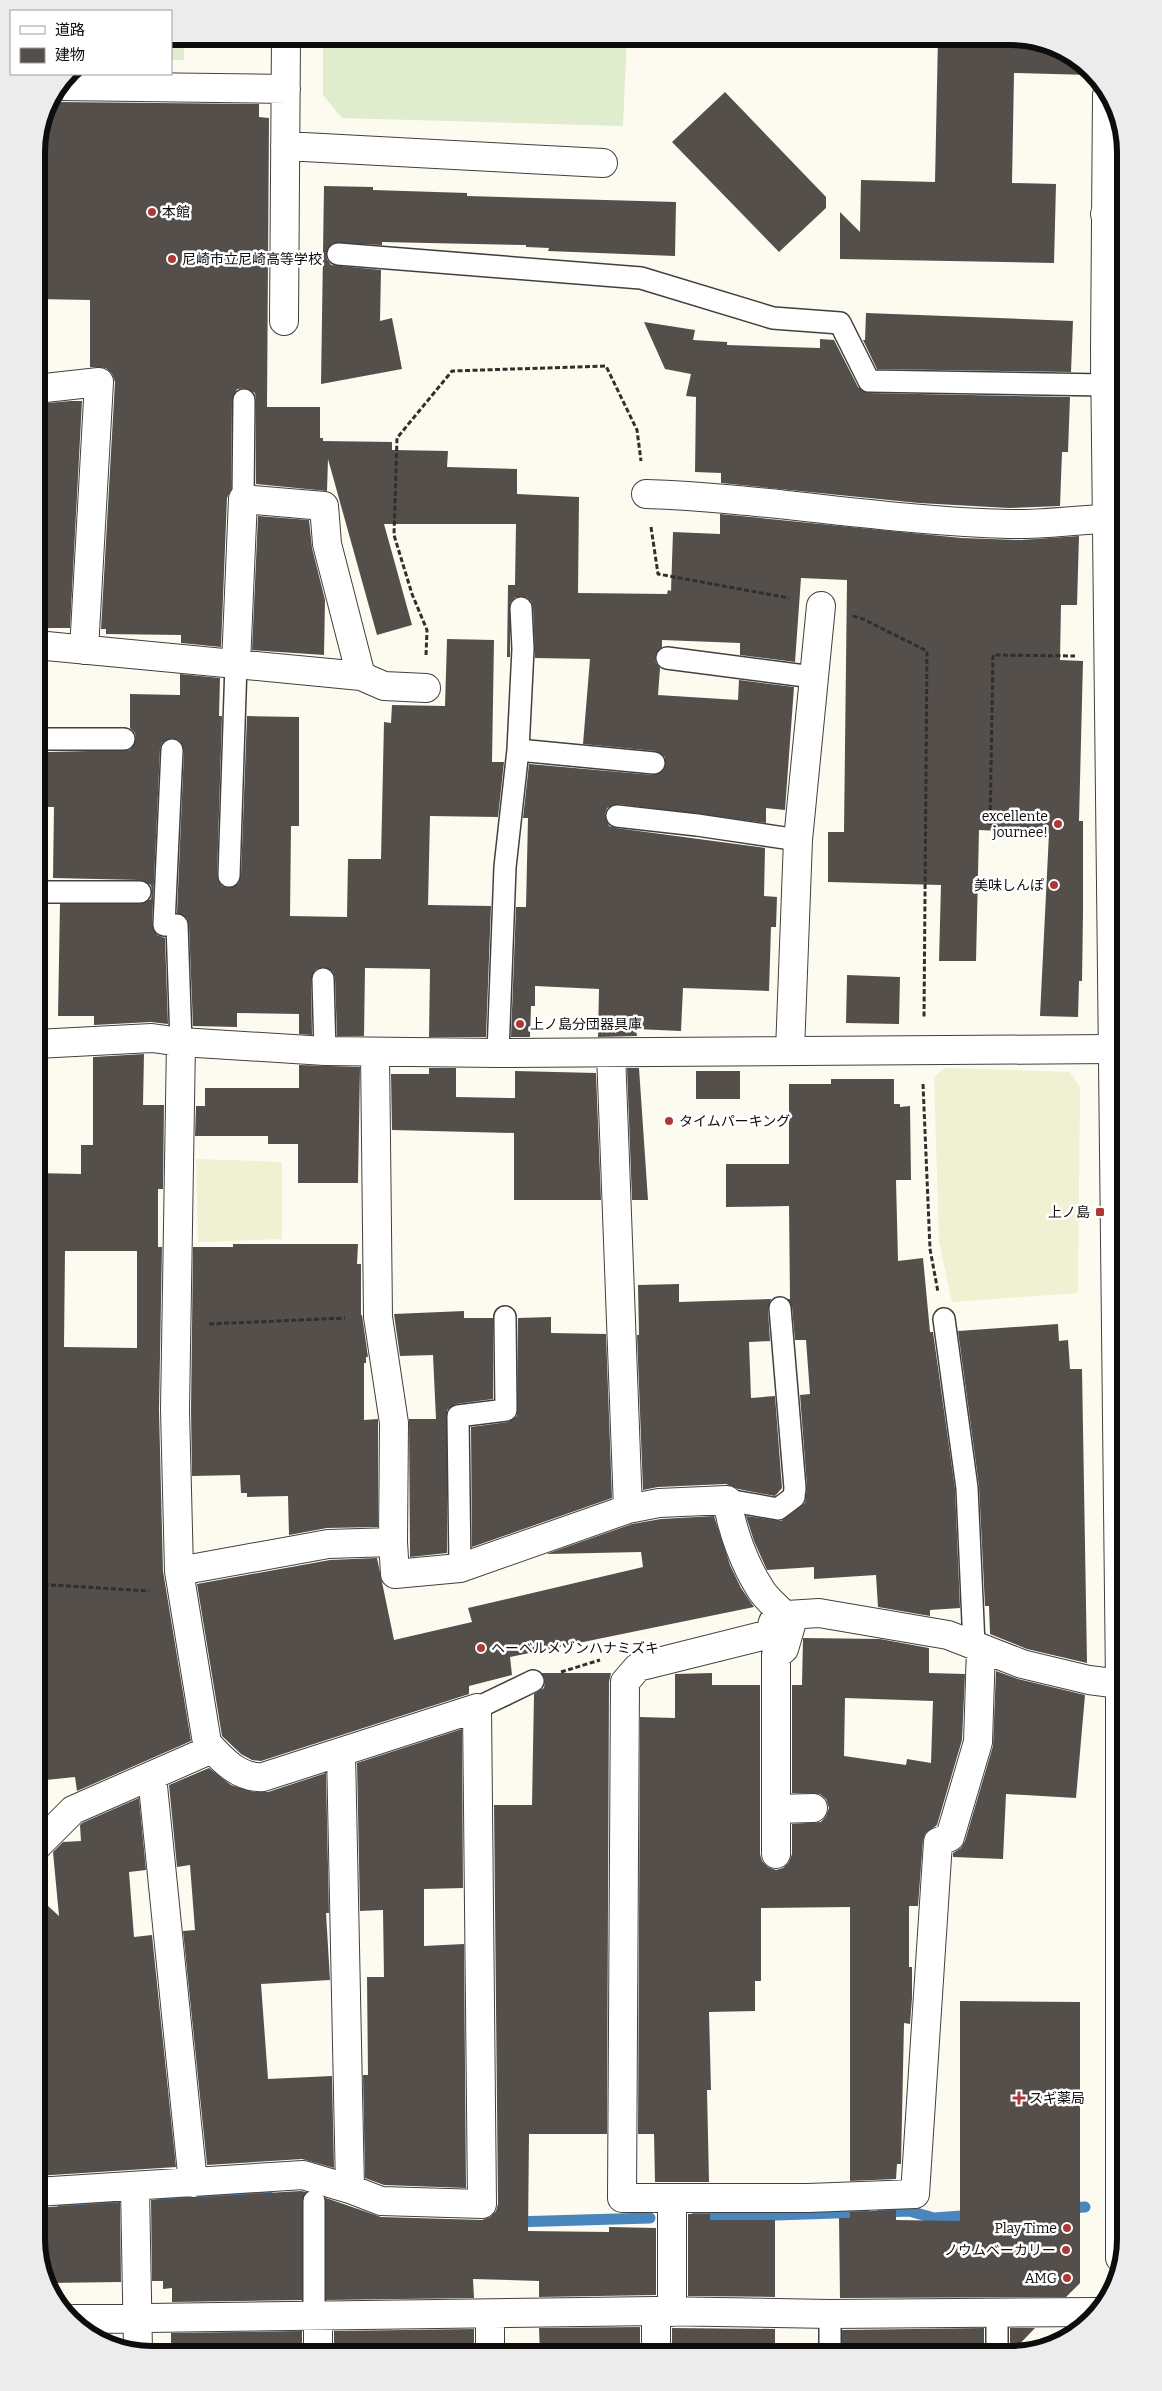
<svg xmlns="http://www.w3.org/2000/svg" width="1162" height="2391" font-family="Bitter,'Noto Sans JP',serif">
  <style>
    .farmland { fill: #f0f0d2 }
    .pitch { fill: #dfeccd }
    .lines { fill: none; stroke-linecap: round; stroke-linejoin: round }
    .stream { stroke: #4986bd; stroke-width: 11 }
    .building { fill: #554f4b; fill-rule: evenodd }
    .service-casing { stroke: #404040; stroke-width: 24 }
    .minor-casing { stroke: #404040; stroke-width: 30 }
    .tertiary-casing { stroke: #404040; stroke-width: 30 }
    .path { stroke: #2f2f2f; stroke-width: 3; stroke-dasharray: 5 2.5; stroke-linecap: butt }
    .service { stroke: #fff; stroke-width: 21 }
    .minor { stroke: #fff; stroke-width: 28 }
    .tertiary { stroke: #fff; stroke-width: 28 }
    .poi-dot { fill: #ad3936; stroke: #fff; stroke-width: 2 }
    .labels { text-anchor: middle; stroke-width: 5; stroke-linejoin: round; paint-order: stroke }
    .poi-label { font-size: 14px; fill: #0d0d0d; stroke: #fff; text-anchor: start }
    .rim { fill: none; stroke: #0d0d0d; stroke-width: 6 }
  </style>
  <rect width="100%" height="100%" fill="#fdfbef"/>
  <path class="farmland" d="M 944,1068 L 1070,1072 L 1080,1087 L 1078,1293 L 952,1302 L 939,1241 L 934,1077 Z
    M 196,1159 L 282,1162 L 282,1239 L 198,1242 Z"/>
  <path class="pitch" d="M 171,36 L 184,36 L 184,60 L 171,60 Z
    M 323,36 L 627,36 L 623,126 L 342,118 L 323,95 Z"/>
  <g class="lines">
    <path class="stream" d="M 161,2198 L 267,2193
      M 63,2206 L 110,2202
      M 1066,2208 L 1085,2207
      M 882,2212 L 909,2211 L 934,2218 L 975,2215
      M 695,2218 L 864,2212
      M 513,2222 L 650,2218"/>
  </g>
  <path class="building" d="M 938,36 L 1018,37 L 1080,60 L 1091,75 L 1014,73 L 1012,183 L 1056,184 L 1054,263 L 840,259 L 840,212 L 860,232 L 861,180 L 935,182 Z
    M 725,92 L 826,197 L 826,208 L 779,252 L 672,142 Z
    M 50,98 L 59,102 L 259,104 L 259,117 L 269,118 L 267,407 L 320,407 L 320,438 L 323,438 L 323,441 L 392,442 L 392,450 L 448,451 L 447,467 L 517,469 L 517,494 L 579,497 L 578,593 L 667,594 L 668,590 L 671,591 L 673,532 L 720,534 L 720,514 L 962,538 L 1021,540 L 1079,536 L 1077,605 L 1061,605 L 1060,660 L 1083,661 L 1079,821 L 1083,821 L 1083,914 L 1082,981 L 1079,981 L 1078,1017 L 1040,1016 L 1049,833 L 979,830 L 976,961 L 939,961 L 941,885 L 828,882 L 828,832 L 844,832 L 847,580 L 801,578 L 795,662 L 740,655 L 740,643 L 662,640 L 662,647 L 655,657 L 656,663 L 660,668 L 658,695 L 738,700 L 739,680 L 794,687 L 785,810 L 766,808 L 766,823 L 618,804 L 607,808 L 605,815 L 609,826 L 616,828 L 765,848 L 764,896 L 777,897 L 776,927 L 771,927 L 769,991 L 683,988 L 681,1031 L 636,1029 L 637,1036 L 598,1037 L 599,989 L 535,986 L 535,1006 L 531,1006 L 530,1037 L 511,1037 L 516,907 L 526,907 L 528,818 L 523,818 L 529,764 L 653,775 L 664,770 L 665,757 L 655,751 L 583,744 L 590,659 L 535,658 L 533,607 L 531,601 L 526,597 L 515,597 L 510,603 L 510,657 L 507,657 L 508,585 L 515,585 L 516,524 L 384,524 L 412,625 L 377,635 L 328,459 L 327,491 L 256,484 L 256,400 L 255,393 L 245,388 L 237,389 L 232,400 L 231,490 L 227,498 L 221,647 L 181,643 L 181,635 L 106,634 L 106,629 L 101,629 L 115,382 L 112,374 L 106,368 L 90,367 L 90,300 L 36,299 L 36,145 Z
    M 324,186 L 373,187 L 373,190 L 467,193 L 467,196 L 676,202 L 675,256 L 548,251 L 549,248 L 526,247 L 526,245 L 382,242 L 382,245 L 333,243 L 326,253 L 327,259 L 331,265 L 381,270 L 380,321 L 392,318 L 402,369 L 321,384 Z
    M 866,313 L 1073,321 L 1071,372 L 877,369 L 863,340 L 865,340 Z
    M 644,322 L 695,330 L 693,340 L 727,342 L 727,345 L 820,348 L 820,339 L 834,340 L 858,387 L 868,393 L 1070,397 L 1068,452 L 1062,452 L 1060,506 L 1009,508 L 919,503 L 721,483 L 721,473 L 695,472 L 696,397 L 686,396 L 691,374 L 665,369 Z
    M 71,401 L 82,401 L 70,628 L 36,628 L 36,404 Z
    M 258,516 L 309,520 L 312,548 L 325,600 L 324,655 L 252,650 Z
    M 447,639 L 494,640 L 492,762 L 504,762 L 498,817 L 430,816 L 428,905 L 491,906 L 486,1037 L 429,1037 L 430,969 L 365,968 L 364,1036 L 337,1036 L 335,978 L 333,972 L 323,967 L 316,969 L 311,979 L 312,1035 L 299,1034 L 299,1014 L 237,1013 L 237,1027 L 193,1026 L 189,925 L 187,918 L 177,913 L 184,751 L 179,740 L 172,738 L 162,743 L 160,749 L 152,924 L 157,935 L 165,938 L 168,1024 L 151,1022 L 94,1025 L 94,1016 L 58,1016 L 60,904 L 140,904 L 151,899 L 152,892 L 151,885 L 140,880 L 53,878 L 54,807 L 47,807 L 48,752 L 130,750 L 136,739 L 135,733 L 130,728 L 130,694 L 180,695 L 180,674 L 220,678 L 219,716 L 222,716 L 217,876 L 222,886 L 229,888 L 239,883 L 241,876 L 247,716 L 299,717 L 299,826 L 291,826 L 290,916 L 347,917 L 348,859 L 381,859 L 384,722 L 391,723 L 392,705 L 445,706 Z
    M 847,975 L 900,977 L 899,1024 L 846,1023 Z
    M 144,1054 L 143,1105 L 164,1105 L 163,1189 L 158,1189 L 158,1247 L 162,1247 L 159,1410 L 163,1571 L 191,1741 L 77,1791 L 75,1777 L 46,1780 L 39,1725 L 43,1725 L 39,1638 L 36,1638 L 36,1173 L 81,1174 L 81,1145 L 93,1145 L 93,1057 ZM 65,1251 L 137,1251 L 137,1348 L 64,1347 Z
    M 299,1065 L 360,1067 L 358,1183 L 298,1183 L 298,1144 L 268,1144 L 268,1136 L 195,1136 L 196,1106 L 205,1106 L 205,1088 L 299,1088 Z
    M 429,1068 L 456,1068 L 456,1097 L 515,1098 L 515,1071 L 596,1073 L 601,1200 L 514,1200 L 514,1133 L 392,1130 L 391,1074 L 429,1074 Z
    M 627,1068 L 639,1068 L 648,1200 L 632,1200 Z
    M 696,1071 L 740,1071 L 740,1099 L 696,1099 Z
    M 831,1079 L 894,1079 L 894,1104 L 900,1104 L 900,1107 L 910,1106 L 911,1180 L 896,1180 L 898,1261 L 923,1258 L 930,1332 L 933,1332 L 955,1489 L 960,1608 L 930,1610 L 930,1616 L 878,1607 L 876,1575 L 814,1579 L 814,1567 L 767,1570 L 754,1541 L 746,1516 L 781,1521 L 805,1503 L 807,1487 L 800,1395 L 810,1394 L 806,1340 L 795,1340 L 792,1307 L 788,1299 L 790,1299 L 789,1206 L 726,1207 L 726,1164 L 789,1164 L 789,1084 L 831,1084 Z
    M 233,1244 L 358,1244 L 357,1264 L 361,1264 L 361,1315 L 362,1315 L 368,1357 L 366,1357 L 366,1363 L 364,1363 L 364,1420 L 378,1419 L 378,1527 L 327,1528 L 289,1535 L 288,1496 L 247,1497 L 247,1493 L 241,1493 L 240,1475 L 192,1476 L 191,1410 L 193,1247 L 233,1247 Z
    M 679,1284 L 679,1302 L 771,1299 L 768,1309 L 770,1341 L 749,1342 L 751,1398 L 775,1396 L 782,1488 L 775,1496 L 738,1489 L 726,1484 L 658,1487 L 643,1490 L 637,1335 L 639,1335 L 638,1285 Z
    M 464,1311 L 464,1318 L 493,1318 L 493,1399 L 456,1404 L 447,1410 L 447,1553 L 410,1557 L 409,1419 L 436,1419 L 433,1355 L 400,1356 L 394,1314 Z
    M 551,1317 L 551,1333 L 606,1334 L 612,1498 L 472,1547 L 471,1427 L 508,1422 L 517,1416 L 518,1318 Z
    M 1058,1324 L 1059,1341 L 1068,1340 L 1070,1369 L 1082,1369 L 1087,1663 L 1027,1649 L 990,1634 L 989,1606 L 985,1606 L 979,1486 L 958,1331 Z
    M 714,1516 L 730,1565 L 741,1588 L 754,1607 L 510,1657 L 512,1675 L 469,1686 L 469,1694 L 261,1761 L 252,1760 L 241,1754 L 222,1736 L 197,1584 L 330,1560 L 377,1558 L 394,1640 L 472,1622 L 468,1608 L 643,1567 L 641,1552 L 546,1554 L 632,1524 L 661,1519 Z
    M 803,1638 L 880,1639 L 929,1648 L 929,1673 L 965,1674 L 962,1740 L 937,1825 L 926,1833 L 923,1840 L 918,1906 L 909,1906 L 909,1967 L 912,1967 L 912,1998 L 910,2024 L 904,2023 L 901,2164 L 897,2164 L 896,2179 L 850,2181 L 850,1907 L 761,1908 L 761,1981 L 755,1981 L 755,2011 L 709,2012 L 711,2090 L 707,2090 L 709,2182 L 655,2182 L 654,2134 L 638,2134 L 640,1717 L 675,1718 L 675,1674 L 712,1673 L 712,1685 L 760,1685 L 760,1854 L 762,1861 L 768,1867 L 776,1870 L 783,1868 L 789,1862 L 792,1854 L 792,1824 L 821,1822 L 826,1816 L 829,1808 L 826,1799 L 820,1794 L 792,1793 L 792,1685 L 802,1685 ZM 845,1698 L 933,1701 L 931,1763 L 907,1759 L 906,1765 L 844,1756 Z
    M 996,1671 L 1018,1679 L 1085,1695 L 1076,1798 L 1006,1794 L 1003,1859 L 953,1857 L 953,1853 L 961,1848 L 965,1841 L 993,1746 Z
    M 542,1673 L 611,1673 L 609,1682 L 607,2134 L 529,2134 L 528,2231 L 609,2232 L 609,2227 L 656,2228 L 656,2214 L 656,2295 L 539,2297 L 539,2281 L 473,2279 L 474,2298 L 326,2300 L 326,2198 L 381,2217 L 482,2220 L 490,2217 L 496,2211 L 498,2204 L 494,1805 L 532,1805 L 534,1694 L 544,1688 L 545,1681 Z
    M 462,1729 L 463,1888 L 424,1889 L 424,1946 L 464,1944 L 466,2188 L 384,2185 L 365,2178 L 363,2075 L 368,2075 L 367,1977 L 384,1977 L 383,1910 L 360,1911 L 357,1763 Z
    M 209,1768 L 231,1785 L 254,1792 L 268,1792 L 326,1773 L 329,1913 L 326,1913 L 330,1980 L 261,1984 L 268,2079 L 332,2076 L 334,2168 L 302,2159 L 207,2165 L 183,1931 L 195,1930 L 190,1865 L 177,1867 L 169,1785 Z
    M 139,1798 L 146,1870 L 129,1872 L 134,1937 L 152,1935 L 176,2167 L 36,2176 L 36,1895 L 59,1916 L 53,1852 L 63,1842 L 81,1841 L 80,1825 L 82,1823 Z
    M 960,2001 L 1080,2002 L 1080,2283 L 1066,2297 L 840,2298 L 839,2218 L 850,2218 L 850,2212 L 896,2210 L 896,2220 L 960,2221 Z
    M 301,2191 L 306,2192 L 302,2201 L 302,2300 L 172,2302 L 172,2288 L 163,2289 L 163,2281 L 152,2281 L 151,2200 Z
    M 120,2202 L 121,2282 L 45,2283 L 36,2239 L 36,2208 Z
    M 688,2214 L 710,2214 L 710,2220 L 775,2220 L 775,2297 L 688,2296 Z
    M 640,2327 L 640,2355 L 540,2355 L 539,2328 Z
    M 672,2328 L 775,2329 L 775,2355 L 672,2355 Z
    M 984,2328 L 984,2355 L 842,2355 L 842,2330 Z
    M 1010,2328 L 1035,2328 L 1010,2354 Z
    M 474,2329 L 474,2355 L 334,2355 L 334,2331 Z
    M 302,2331 L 302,2355 L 171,2355 L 171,2333 Z"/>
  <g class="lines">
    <g class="service-casing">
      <path id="service" d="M 338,254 L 641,278 L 773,318 L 840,323 L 869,381 L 1105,385
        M 243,499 L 244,400
        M 667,658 L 813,677
        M 36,739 L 124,739
        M 172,750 L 164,925 L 177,925 L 181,1042
        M 518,750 L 654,763
        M 617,816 L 697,825 L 798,840
        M 229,876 L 236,664
        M 36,892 L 140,892
        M 323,979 L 325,1051
        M 498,1053 L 505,867 L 518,750 L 523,649 L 521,608
        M 944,1319 L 967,1488 L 974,1645
        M 727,1500 L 778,1509 L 794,1497 L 795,1488 L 780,1308
        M 460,1568 L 458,1416 L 506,1410 L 505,1317
        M 477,1708 L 533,1681
        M 314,2201 L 314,2302 L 318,2316
        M 997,2312 L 997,2355
        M 830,2314 L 830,2355"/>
    </g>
    <g class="minor-casing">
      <path id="minor" d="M 59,86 L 286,89
        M 285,146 L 603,163
        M 1105,214 L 1126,214
        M 284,321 L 286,36
        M 1105,370 L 1126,370
        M 36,389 L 99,382 L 84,650
        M 646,494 C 767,498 887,521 1009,524 C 1041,525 1074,520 1107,519
        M 36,645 L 361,676 L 327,544 L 324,506 L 243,499 L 236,664
        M 361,676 L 384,686 L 426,688
        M 36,1044 L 152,1038 L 181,1042 L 325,1051 L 498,1053 L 1112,1049
        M 790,1051 L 798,840 L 821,606
        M 375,1052 L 378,1317 L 394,1423 L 393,1542
        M 611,1053 L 628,1509 L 659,1503 L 727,1500 C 732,1530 744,1564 761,1590 C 769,1603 784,1611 791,1625 L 784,1649 L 776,1655 L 776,1854
        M 179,1571 L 328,1544 L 393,1542 L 395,1574 L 460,1568 L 628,1509
        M 981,1648 L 978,1742 L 950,1837 L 938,1842 L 915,2194 L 808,2198 L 622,2198 L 625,1682 L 638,1667 L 770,1634 L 773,1622 L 787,1615 L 819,1613 L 948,1635 L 1022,1664 L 1089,1680 L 1120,1684
        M 341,1753 L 350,2189
        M 152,1776 L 193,2183
        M 776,1809 L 813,1808
        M 36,1847 L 73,1810 L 212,1749
        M 135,2187 L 138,2352
        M 36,2192 L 303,2175 L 350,2189 L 381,2201 L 482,2204 L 477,1708 L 263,1777 C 240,1779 222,1760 207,1743 L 179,1571 L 175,1410 L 181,1042
        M 672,2198 L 672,2312
        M 656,2311 L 656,2355
        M 490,2314 L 490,2355
        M 318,2316 L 318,2355
        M 74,2319 L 656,2311 L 830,2314 L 1096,2312"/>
    </g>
    <g class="tertiary-casing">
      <path id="tertiary" d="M 1107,95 L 1105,352 L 1120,1684 L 1120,2258"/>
    </g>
    <path class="path" d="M 651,527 L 658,574 L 789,598
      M 853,616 L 863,619 L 927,651 L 924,1018
      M 426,655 L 427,630 L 412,594 L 394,535 L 397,438 L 452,371 L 606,366 L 637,430 L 641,461
      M 990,825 L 993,655 L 1075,656
      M 923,1084 L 930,1249 L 938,1292
      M 209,1324 L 345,1318
      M 36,1584 L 149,1591
      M 561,1672 L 600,1660
      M 36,1726 L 43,1793"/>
    <use href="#service" class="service"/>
    <use href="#minor" class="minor"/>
    <use href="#tertiary" class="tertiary"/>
  </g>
  <g class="poi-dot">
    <circle cx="152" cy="212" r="5"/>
    <circle cx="172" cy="259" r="5"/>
    <circle cx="1058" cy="824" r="5"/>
    <circle cx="1054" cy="885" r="5"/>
    <circle cx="520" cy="1024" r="5"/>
    <circle cx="669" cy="1121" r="5"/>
    <rect x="1095" y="1207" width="10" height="10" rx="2.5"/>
    <circle cx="481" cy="1648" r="5"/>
    <path d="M1016.5 2090.5h5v5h5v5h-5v5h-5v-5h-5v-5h5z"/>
    <circle cx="1067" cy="2228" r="5"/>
    <circle cx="1066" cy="2250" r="5"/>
    <circle cx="1067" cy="2278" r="5"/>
  </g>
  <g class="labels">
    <g class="poi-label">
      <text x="162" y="217">本館</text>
      <text x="182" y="264">尼崎市立尼崎高等学校</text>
      <text x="1048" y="821" text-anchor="end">excellente<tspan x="1048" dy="16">journee!</tspan></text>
      <text x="1044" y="890" text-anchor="end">美味しんぽ</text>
      <text x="530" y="1029">上ノ島分団器具庫</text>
      <text x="679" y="1126">タイムパーキング</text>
      <text x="1090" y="1217" text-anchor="end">上ノ島</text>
      <text x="491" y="1653">ヘーベルメゾンハナミズキ</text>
      <text x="1029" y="2103">スギ薬局</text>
      <text x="1057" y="2233" text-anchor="end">Play Time</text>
      <text x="1056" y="2255" text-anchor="end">ノウムベーカリー</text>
      <text x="1057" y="2283" text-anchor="end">AMG</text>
    </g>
  </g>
  <path d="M0 0H1162V2391H0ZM152 45H1010A107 107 0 0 1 1117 152V2239A107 107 0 0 1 1010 2346H152A107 107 0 0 1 45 2239V152A107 107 0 0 1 152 45Z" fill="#ececec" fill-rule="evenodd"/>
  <path class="rim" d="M152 45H1010A107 107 0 0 1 1117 152V2239A107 107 0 0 1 1010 2346H152A107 107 0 0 1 45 2239V152A107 107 0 0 1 152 45Z"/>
  <rect x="10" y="10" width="162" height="65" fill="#ffffff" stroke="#9e9e9e"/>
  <rect x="20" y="26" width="25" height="8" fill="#ffffff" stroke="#9e9e9e"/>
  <text x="55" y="35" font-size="15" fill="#0d0d0d">道路</text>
  <rect x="20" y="48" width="25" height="15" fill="#554f4b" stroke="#9e9e9e"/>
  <text x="55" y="60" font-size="15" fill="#0d0d0d">建物</text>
</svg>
